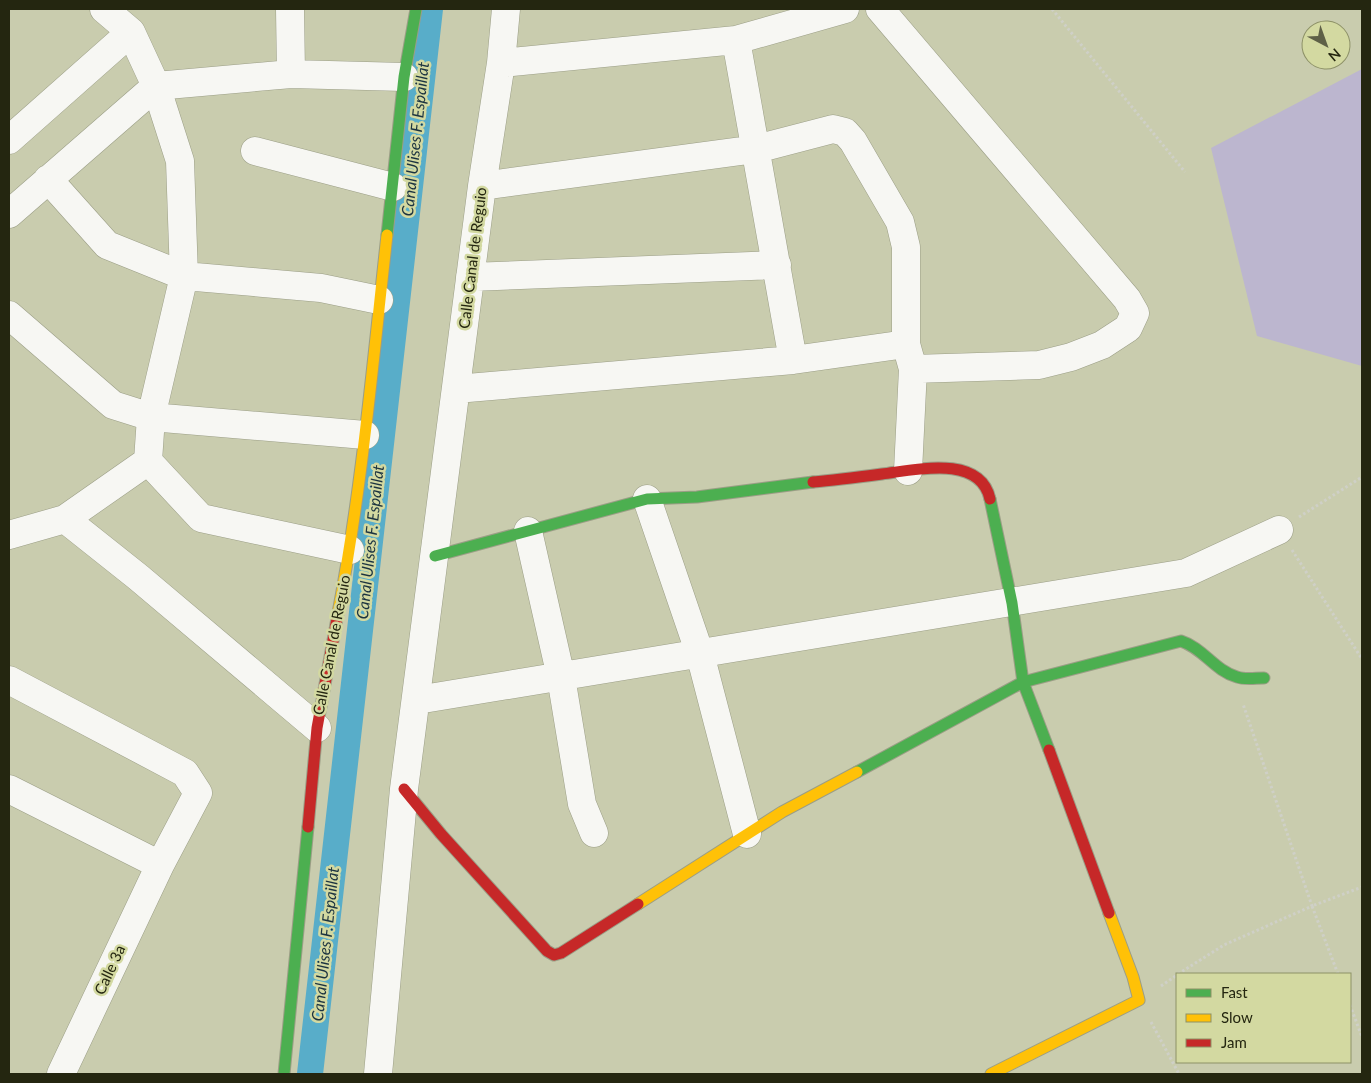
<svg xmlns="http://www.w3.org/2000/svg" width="1371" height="1083" font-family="Lato,sans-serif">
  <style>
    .green { fill: #bcb6cf }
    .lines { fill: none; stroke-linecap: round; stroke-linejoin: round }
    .canal { stroke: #58adc9; stroke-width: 26 }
    .street-casing { stroke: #9b9e86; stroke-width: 29 }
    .fast-casing { stroke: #9b9e86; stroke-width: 13 }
    .slow-casing { stroke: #9b9e86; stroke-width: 13 }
    .jam-casing { stroke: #9b9e86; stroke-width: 13 }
    .path { stroke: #cfd0c7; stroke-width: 3; stroke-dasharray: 2.5 2.5; stroke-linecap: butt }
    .street { stroke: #f7f7f3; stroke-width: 28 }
    .fast { stroke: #4caf50; stroke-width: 11 }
    .slow { stroke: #ffc107; stroke-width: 11 }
    .jam { stroke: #c62828; stroke-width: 11 }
    .labels { text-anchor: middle; stroke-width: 5; stroke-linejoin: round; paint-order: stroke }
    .street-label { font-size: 15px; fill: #242610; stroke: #d3d9a1 }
    .water-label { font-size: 16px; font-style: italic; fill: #1b3340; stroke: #d3d9a1 }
  </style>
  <rect width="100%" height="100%" fill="#c9ccae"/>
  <path class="green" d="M 1362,69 L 1362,366 L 1257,336 L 1211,148 Z"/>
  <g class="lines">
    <path class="canal" d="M 310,1074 L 430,9"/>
    <g class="street-casing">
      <path id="street" d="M 104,9 L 131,32 L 156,86 L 180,161 L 184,276 L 151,417 L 148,461 L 201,518 L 350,550
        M 290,9 L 291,74
        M 880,9 L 1127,299 L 1135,313 L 1128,328 L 1102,345 L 1071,357 L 1039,365 L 913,369
        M 736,40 L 793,360
        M 501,63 L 736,40 L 845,9
        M 9,140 L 131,32
        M 255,151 L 393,187
        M 48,179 L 107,245 L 184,276 L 321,288 L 379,300
        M 482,186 L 756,149 L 833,129 L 845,132 L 853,141 L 900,222 L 906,247 L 906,344 L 913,369 L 908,471
        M 9,214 L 156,86 L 291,74 L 404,77
        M 470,277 L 777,265
        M 9,315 L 113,405 L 151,417 L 365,435
        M 456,389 L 793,360 L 906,344
        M 148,461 L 65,519 L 138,577 L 317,728
        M 647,499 L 700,654 L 747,834
        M 528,531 L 561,677 L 582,804 L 594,833
        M 9,535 L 65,519
        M 9,680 L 185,773 L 198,793 L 160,865 L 61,1074
        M 417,700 L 1186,573 L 1279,530
        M 9,789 L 160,865
        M 378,1074 L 404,789 L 482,186 L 501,63 L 506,9"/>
    </g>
    <g class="fast-casing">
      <path id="fast" d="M 387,235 L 404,77 L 416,9
        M 990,499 L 1012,603 L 1023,682 L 1181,641 C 1203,648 1215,671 1237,677 C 1245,680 1255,678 1264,678
        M 435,556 L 647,499 L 697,497 L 813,482
        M 857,772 L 1023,682 L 1049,750
        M 284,1074 L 308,827"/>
    </g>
    <g class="slow-casing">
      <path id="slow" d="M 338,613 C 362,488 373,361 387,235
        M 638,904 L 782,812 L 857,772
        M 991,1074 L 1139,1000 L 1133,977 L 1109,913"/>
    </g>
    <g class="jam-casing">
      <path id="jam" d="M 813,482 C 836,480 859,477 882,474 C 915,470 980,454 990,499
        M 1049,750 L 1109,913
        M 404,789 L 441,834 L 547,951 L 554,955 L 561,953 L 638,904
        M 308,827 L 317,728 L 338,613"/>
    </g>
    <path class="path" d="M 1052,9 L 1185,172
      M 1299,517 L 1362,477
      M 1292,550 L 1362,659
      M 1178,974 L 1224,945 L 1312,906 L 1243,704
      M 1338,974 L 1312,906 L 1362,887
      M 1161,986 L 1177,975
      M 1350,1005 L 1362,1037
      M 1151,1022 L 1179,1074"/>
    <use href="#street" class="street"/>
    <use href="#fast" class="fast"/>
    <use href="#slow" class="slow"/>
    <use href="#jam" class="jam"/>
  </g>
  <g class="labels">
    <g class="street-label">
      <text transform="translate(473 258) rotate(-83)" y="5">Calle Canal de Reguio</text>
      <text transform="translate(332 645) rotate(-79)" y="5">Calle Canal de Reguio</text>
      <text transform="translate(110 970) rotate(-65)" y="5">Calle 3a</text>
    </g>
    <g class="water-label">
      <text transform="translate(415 139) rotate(-84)" y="6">Canal Ulises F. Espaillat</text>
      <text transform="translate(370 542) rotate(-84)" y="6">Canal Ulises F. Espaillat</text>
      <text transform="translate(325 944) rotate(-84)" y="6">Canal Ulises F. Espaillat</text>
    </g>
  </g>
  <rect width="1371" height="1083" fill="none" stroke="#242610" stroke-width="20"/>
  <rect x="1176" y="973" width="175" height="90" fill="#d3d9a1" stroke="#8d9167"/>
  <rect x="1186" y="989" width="25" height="8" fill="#4caf50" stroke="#8d9167"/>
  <text x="1221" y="998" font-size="15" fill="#242610">Fast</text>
  <rect x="1186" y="1014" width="25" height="8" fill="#ffc107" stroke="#8d9167"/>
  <text x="1221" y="1023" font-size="15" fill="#242610">Slow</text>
  <rect x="1186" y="1039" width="25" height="8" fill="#c62828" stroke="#8d9167"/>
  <text x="1221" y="1048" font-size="15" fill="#242610">Jam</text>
  <g transform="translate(1326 45) rotate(139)"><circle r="24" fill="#d3d9a1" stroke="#8d9167"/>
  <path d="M0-4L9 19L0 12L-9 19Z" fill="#5e6047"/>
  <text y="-8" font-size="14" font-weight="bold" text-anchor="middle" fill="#242610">N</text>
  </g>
</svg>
